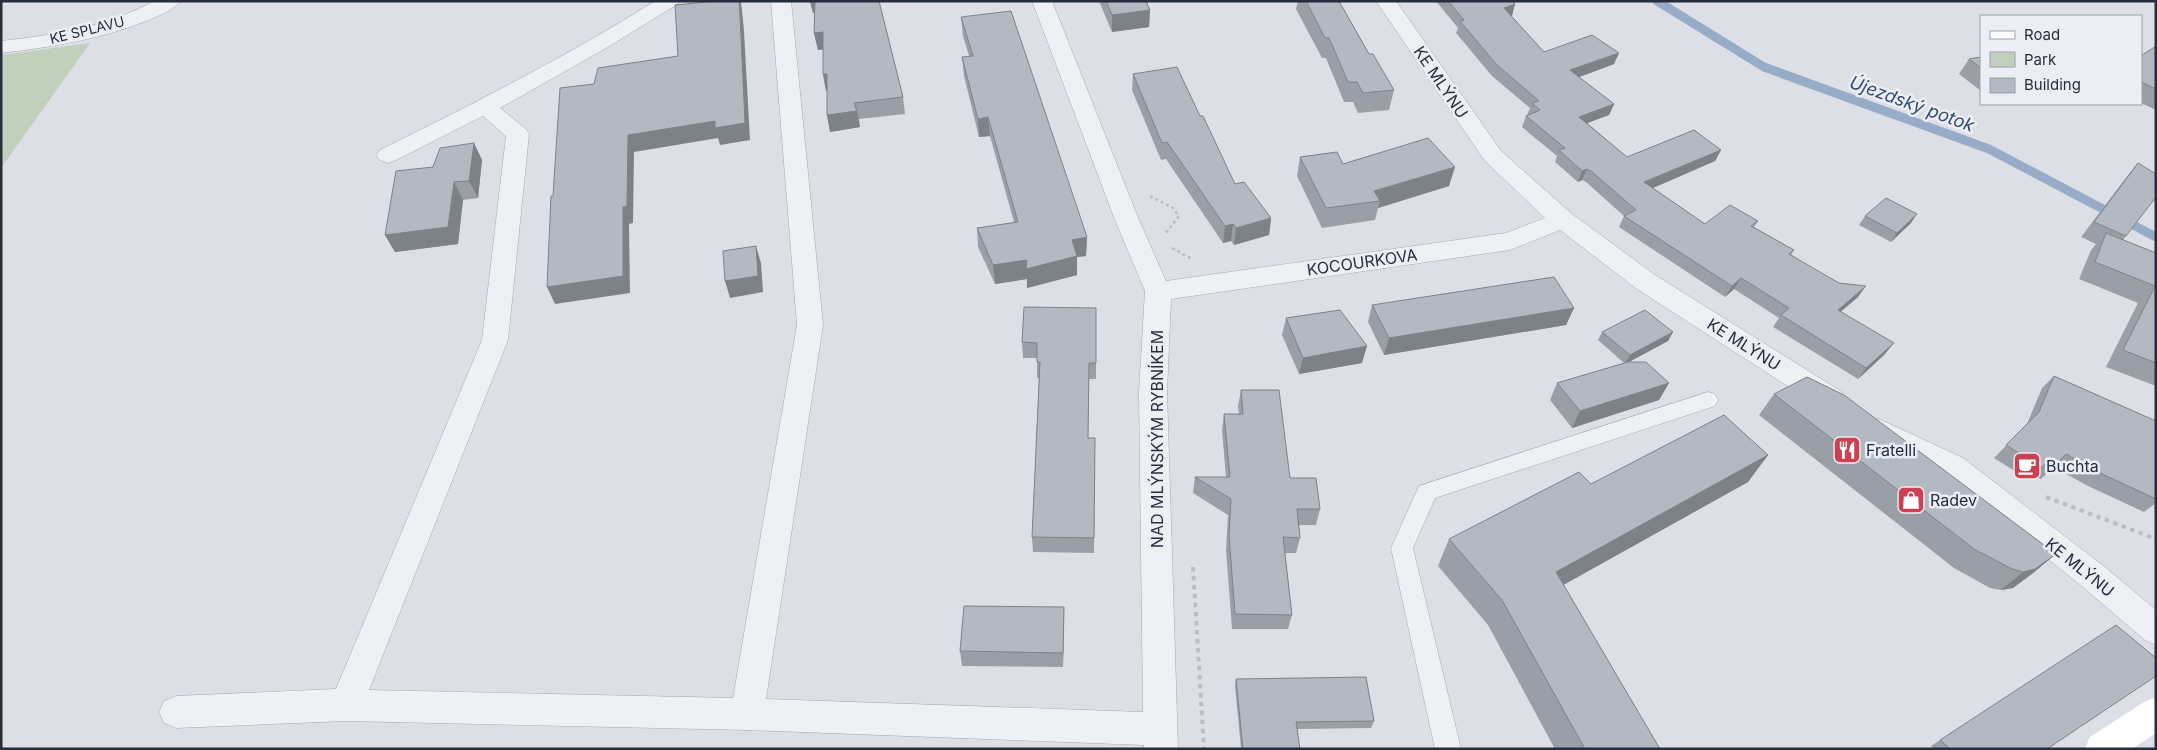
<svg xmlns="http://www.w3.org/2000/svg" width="2157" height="750" font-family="Inter,sans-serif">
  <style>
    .green { fill: #c1d0bd }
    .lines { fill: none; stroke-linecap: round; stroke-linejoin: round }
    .stream { stroke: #97acc6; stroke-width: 9 }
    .lane-casing { stroke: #a2a7b0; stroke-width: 1 }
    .street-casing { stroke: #a2a7b0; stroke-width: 1 }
    .path-far1 { stroke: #babdc4; stroke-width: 2.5; stroke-dasharray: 3 3; stroke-linecap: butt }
    .path { stroke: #babdc4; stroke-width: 4; stroke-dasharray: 4.5 4.5; stroke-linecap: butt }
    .lane { fill: #eef0f4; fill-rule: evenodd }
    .street { fill: #eef0f4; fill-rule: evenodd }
    .secondary { fill: #fff; fill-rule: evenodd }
    .wall { fill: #9a9fa7 }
    .shaded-wall { fill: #7d8288 }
    .building { fill: #b3b9c2; stroke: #7d8288 }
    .labels { text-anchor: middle; stroke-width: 5; stroke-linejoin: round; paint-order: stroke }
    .far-street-label { font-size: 14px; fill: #262d3c; stroke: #ebeef4 }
    .street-label { font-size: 16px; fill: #262d3c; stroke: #ebeef4 }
    .poi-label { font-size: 16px; fill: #262d3c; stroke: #ebeef4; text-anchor: start }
    .water-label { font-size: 18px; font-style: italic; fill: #314b6f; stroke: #ebeef4 }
  </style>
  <rect width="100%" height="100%" fill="#dce0e6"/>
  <path class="green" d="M 90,43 L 1,168 L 1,55 Z"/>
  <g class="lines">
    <path class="stream" d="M 1657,1 L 1764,67 L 1989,149 L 2156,237"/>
    <g class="lane-casing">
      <path id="lane" d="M 1708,392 L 1715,394 L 1718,400 L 1715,406 L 1435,498 L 1413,548 L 1461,749 L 1435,749 L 1391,548 L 1419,486 Z"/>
    </g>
    <g class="street-casing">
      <path id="street" d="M 154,1 L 180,1 C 174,10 160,15 151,19 C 103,39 52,47 1,53 L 1,41 C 54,35 107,27 154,1 Z
        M 655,1 L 679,1 L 676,5 L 608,47 L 500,108 L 526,129 L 529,134 L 508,340 L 369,690 L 733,698 L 797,325 L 771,1 L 791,1 L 823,325 L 766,699 L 1143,712 L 1139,392 L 1145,291 L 1115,220 L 1032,1 L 1052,1 L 1139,220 L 1166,281 L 1506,233 L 1545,218 L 1485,161 L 1376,1 L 1396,1 L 1501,151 L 1572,214 L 1655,275 L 1842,392 L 1846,400 L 1842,408 L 1832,411 L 1822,408 L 1637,289 L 1560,230 L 1510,250 L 1171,299 L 1167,392 L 1178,749 L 1144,749 L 1144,745 L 747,730 L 346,721 L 176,728 L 164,723 L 159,712 L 164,701 L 176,696 L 336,689 L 482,340 L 506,136 L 483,116 L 396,160 L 388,163 L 380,160 L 376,155 L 380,150 C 473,104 566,57 655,1 Z
        M 1879,419 L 1963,458 L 2106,568 L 2156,610 L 2156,645 L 2145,640 L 2084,588 L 1943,474 L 1869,438 L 1865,430 L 1869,422 Z"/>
    </g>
    <path class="path-far1" d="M 1150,196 L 1173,208 L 1179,216 L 1165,234
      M 1172,248 L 1192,259"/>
    <path class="path" d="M 2046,497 L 2156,539
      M 1193,567 L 1204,749"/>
    <use href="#lane" class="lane"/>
    <use href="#street" class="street"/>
    <path class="secondary" d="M 2156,697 L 2156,733 L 2132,749 L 2085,749 L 2090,737 L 2144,702 Z"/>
  </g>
  <path class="wall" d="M 810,1 L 879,1 L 903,97 L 905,114 L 859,119 L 860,127 L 830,132 L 827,115 L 827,91 L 826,91 L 823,74 L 823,49 L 818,50 L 814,33 L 815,12 L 813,13 Z
    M 1099,1 L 1146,1 L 1150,10 L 1149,27 L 1112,32 Z
    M 1298,1 L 1339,1 L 1369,54 L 1394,90 L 1389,110 L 1358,113 L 1353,102 L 1344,102 L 1326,58 L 1322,58 L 1296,9 Z
    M 1436,1 L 1513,1 L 1512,16 L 1511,16 L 1544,52 L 1614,64 L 1579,77 L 1614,104 L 1609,115 L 1587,123 L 1627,157 L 1721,150 L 1715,161 L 1653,188 L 1705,224 L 1758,221 L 1754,227 L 1794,250 L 1791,255 L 1858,297 L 1841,311 L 1885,354 L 1858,379 L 1773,327 L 1779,318 L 1734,289 L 1725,297 L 1619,227 L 1624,216 L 1586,182 L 1582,180 L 1578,182 L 1555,162 L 1557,156 L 1522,127 L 1526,116 L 1527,115 L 1530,108 L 1492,76 L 1456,33 L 1458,28 Z
    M 961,17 L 1087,237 L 1086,256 L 1077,257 L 1077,275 L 1027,288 L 1027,279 L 995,284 L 978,247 L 977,228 L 1014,222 L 990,136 L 979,137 L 964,76 L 962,57 L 969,56 L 963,36 Z
    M 2156,46 L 2156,110 L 2141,103 L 2141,56 Z
    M 1981,57 L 1981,91 L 1959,74 L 1969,59 Z
    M 1133,74 L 1200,116 L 1235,184 L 1271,218 L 1269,235 L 1234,245 L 1231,241 L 1223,243 L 1166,159 L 1161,160 L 1132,90 Z
    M 474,143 L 482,160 L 478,198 L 463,200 L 458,244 L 395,252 L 385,235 L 433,167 Z
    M 1300,157 L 1343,164 L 1449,186 L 1378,208 L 1375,220 L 1322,228 L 1297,176 Z
    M 2138,163 L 2126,236 L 2123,240 L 2156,253 L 2156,386 L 2106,367 L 2138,303 L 2079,279 L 2091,250 L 2096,244 L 2081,237 L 2125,179 Z
    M 1865,216 L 1911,223 L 1891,242 L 1859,225 Z
    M 1372,305 L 1574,308 L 1566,325 L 1384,355 L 1368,322 Z
    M 1096,308 L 1096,379 L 1089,379 L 1088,438 L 1095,438 L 1094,553 L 1033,552 L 1032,537 L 1039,378 L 1037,378 L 1037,358 L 1023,358 L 1022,342 Z
    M 1286,318 L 1362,363 L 1299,374 L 1282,335 Z
    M 1602,332 L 1673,332 L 1668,341 L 1629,362 L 1669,383 L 1659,400 L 1572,428 L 1550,400 L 1557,383 L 1624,363 L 1598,340 Z
    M 2054,376 L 2156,421 L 2156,503 L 2144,512 L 2086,485 L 2054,467 L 2041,479 L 2033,477 L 2029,480 L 1994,458 L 2027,424 L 2042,388 Z
    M 1241,390 L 1290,478 L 1320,509 L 1316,525 L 1299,525 L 1300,538 L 1296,553 L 1285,553 L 1292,615 L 1288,629 L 1232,629 L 1226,550 L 1228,515 L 1193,493 L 1195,477 L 1226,477 L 1222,430 L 1224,414 L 1239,414 L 1238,406 Z
    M 1774,394 L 2056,554 L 2033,573 L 2013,588 L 2001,590 L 1990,588 L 1954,568 L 1759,415 Z
    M 1768,455 L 1748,482 L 1563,585 L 1660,749 L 1555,749 L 1488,625 L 1438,566 L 1449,539 L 1591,484 Z
    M 1064,607 L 1063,667 L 962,666 L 960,651 Z
    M 1236,679 L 1374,721 L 1371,728 L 1297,729 L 1300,749 L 1241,749 L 1235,686 Z
    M 1940,740 L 2047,749 L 1933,749 L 1931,746 Z"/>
  <path class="shaded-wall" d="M 739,1 L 741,1 L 744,31 L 750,140 L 720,145 L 718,138 L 634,152 L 633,223 L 629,224 L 630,293 L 555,304 L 547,287 L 623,207 L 628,135 L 715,121 Z
    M 810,1 L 816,1 L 818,12 L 813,13 Z
    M 1515,4 L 1512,16 L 1500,20 L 1504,8 Z
    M 1150,10 L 1149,27 L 1112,32 L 1112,15 Z
    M 823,32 L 826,49 L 818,50 L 814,33 Z
    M 1619,53 L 1614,64 L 1566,82 L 1570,70 Z
    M 823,74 L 827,74 L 830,90 L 826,91 Z
    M 1614,104 L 1609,115 L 1574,128 L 1579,117 Z
    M 857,111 L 860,127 L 830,132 L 827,115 Z
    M 988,117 L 990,136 L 979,137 L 978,119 Z
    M 474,143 L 482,160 L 478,198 L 469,181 Z
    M 1721,150 L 1715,161 L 1639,194 L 1644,182 Z
    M 1455,167 L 1449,186 L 1378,208 L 1380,201 L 1374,191 Z
    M 1587,169 L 1582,180 L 1578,182 L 1582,171 Z
    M 454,182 L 463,200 L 458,244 L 395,252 L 385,235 Z
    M 1917,214 L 1911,223 L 1891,242 L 1897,233 Z
    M 1271,218 L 1269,235 L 1234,245 L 1236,228 Z
    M 1233,224 L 1231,241 L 1223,243 L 1225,226 Z
    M 1087,237 L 1086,256 L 1077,257 L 1077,275 L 1027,288 L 1027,279 L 995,284 L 993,265 L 1072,240 Z
    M 756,246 L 761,263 L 763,292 L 730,298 L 725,281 Z
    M 1741,278 L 1734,289 L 1725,297 L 1732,286 Z
    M 1866,286 L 1858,297 L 1830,321 L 1838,310 Z
    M 1574,308 L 1566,325 L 1384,355 L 1389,338 Z
    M 1673,332 L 1668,341 L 1625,364 L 1630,355 Z
    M 1894,343 L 1885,354 L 1858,379 L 1866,368 Z
    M 1367,346 L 1362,363 L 1299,374 L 1303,358 Z
    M 1669,383 L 1659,400 L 1572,428 L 1580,411 Z
    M 1768,455 L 1748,482 L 1540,598 L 1556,572 Z
    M 2056,554 L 2033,573 L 2013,588 L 2001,590 L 2023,572 Z
    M 1064,607 L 1064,622 L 1063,667 L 1063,653 Z"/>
  <path class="building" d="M 706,1 L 739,1 L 740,15 L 745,123 L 715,128 L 715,121 L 628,135 L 627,206 L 623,207 L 623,276 L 547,287 L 551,196 L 553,196 L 560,88 L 594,84 L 598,68 L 678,56 L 675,5 L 706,2 Z
    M 815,1 L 879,1 L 903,97 L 854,103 L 857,111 L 827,115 L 827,74 L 823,74 L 823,32 L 814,33 Z
    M 1106,1 L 1146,1 L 1150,10 L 1112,15 Z
    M 1306,1 L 1339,1 L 1369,54 L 1373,54 L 1394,90 L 1363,93 L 1357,82 L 1348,82 L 1329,38 L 1325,38 Z
    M 1448,1 L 1513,1 L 1515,4 L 1504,8 L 1544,52 L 1592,35 L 1619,53 L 1570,70 L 1614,104 L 1579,117 L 1627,157 L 1694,130 L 1721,150 L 1644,182 L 1705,224 L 1730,205 L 1758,221 L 1751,226 L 1794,250 L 1789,254 L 1839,283 L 1866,286 L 1838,310 L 1894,343 L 1866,368 L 1781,315 L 1789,308 L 1741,278 L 1732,286 L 1624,216 L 1636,210 L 1591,171 L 1587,169 L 1582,171 L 1559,150 L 1565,148 L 1526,116 L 1540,110 L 1532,103 L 1539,101 L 1496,64 L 1460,21 L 1464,20 Z
    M 1011,11 L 1087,237 L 1072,240 L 1077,256 L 1026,269 L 1027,260 L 993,265 L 977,228 L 1018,222 L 988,117 L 978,119 L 962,57 L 973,56 L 961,17 Z
    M 2156,46 L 2156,89 L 2141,82 L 2141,56 Z
    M 1981,57 L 1981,68 L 1969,59 Z
    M 1177,67 L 1200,116 L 1203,116 L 1235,184 L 1244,182 L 1271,218 L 1236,228 L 1233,224 L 1225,226 L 1167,142 L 1162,143 L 1133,74 Z
    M 1428,138 L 1455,167 L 1374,191 L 1380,201 L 1326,208 L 1300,157 L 1337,152 L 1343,164 Z
    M 474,143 L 469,181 L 454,182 L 448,227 L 385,235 L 396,171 L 433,167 L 440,148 Z
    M 2138,163 L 2156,174 L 2156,197 L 2126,236 L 2094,222 Z
    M 1886,198 L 1917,214 L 1897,233 L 1865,216 Z
    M 2106,233 L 2156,253 L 2156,363 L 2123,350 L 2155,286 L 2095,262 Z
    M 756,246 L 758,276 L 725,281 L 723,251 Z
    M 1554,277 L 1574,308 L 1389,338 L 1372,305 Z
    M 1024,307 L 1096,308 L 1096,363 L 1089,363 L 1088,438 L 1095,438 L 1094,538 L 1032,537 L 1040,362 L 1037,362 L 1037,343 L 1022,342 Z
    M 1340,310 L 1367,346 L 1303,358 L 1286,318 Z
    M 1645,310 L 1673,332 L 1630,355 L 1602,332 Z
    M 1628,362 L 1646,362 L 1669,383 L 1580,411 L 1557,383 Z
    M 2054,376 L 2156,421 L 2156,499 L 2100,473 L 2066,454 L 2054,467 L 2045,464 L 2042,468 L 2006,445 L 2039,412 Z
    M 1807,377 L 1844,395 L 2056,554 L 2035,569 L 2023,572 L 2012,569 L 1974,549 L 1774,394 Z
    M 1241,390 L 1279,390 L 1290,478 L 1316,478 L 1320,509 L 1297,509 L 1300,538 L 1283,537 L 1292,615 L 1235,614 L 1229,535 L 1231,499 L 1195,477 L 1230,477 L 1224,414 L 1243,414 Z
    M 1724,415 L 1768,455 L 1556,572 L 1660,749 L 1585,749 L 1502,600 L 1449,539 L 1579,472 L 1591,484 Z
    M 964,606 L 1064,607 L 1063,653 L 960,651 Z
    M 2116,625 L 2156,658 L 2156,676 L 2047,749 L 1947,749 L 1949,748 L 1940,740 Z
    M 1366,677 L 1374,721 L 1296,722 L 1300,749 L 1243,749 L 1236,679 Z"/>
  <defs>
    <g id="restaurant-square" transform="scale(1.4375)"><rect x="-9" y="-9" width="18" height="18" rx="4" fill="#cb4152" stroke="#ebeef4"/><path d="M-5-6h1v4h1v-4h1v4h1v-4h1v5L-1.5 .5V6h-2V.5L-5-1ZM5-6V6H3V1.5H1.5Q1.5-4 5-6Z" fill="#fff"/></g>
    <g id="cafe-square" transform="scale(1.4375)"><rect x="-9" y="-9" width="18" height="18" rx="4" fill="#cb4152" stroke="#ebeef4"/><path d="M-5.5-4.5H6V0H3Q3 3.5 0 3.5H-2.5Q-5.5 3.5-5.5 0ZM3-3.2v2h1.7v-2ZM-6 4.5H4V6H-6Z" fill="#fff"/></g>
    <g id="shop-square" transform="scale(1.4375)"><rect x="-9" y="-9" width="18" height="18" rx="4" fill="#cb4152" stroke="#ebeef4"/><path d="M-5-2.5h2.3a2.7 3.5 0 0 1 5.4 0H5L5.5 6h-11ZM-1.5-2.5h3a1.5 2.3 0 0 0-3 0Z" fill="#fff"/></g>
  </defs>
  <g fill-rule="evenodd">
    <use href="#restaurant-square" x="1847" y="450"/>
    <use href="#cafe-square" x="2027" y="466"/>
    <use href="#shop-square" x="1911" y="500"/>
  </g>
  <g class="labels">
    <g class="far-street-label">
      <text transform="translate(87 30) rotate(-14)" y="5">KE SPLAVU</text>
    </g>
    <g class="street-label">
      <text transform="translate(1441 82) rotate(56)" y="6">KE MLÝNU</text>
      <text transform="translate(1362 262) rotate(-8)" y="6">KOCOURKOVA</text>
      <text transform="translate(1744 344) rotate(32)" y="6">KE MLÝNU</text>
      <text transform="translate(1157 439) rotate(-90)" y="6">NAD MLÝNSKÝM RYBNÍKEM</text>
      <text transform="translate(2080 567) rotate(39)" y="6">KE MLÝNU</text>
    </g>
    <g class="poi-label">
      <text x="1866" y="456">Fratelli</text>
      <text x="2046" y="472">Buchta</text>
      <text x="1930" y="506">Radev</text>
    </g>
    <g class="water-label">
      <text transform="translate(1912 104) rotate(20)" y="6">Újezdský potok</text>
    </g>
  </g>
  <rect width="2157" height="750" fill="none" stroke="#262d3c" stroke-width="5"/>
  <rect x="1980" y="15" width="162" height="90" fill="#ebeef4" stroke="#9ca1aa"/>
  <rect x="1990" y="31" width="25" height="8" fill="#ffffff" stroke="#9ca1aa"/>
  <text x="2024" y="40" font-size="15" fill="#262d3c">Road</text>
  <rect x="1990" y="52" width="25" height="15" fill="#c1d0bd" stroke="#9ca1aa"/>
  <text x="2024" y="65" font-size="15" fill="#262d3c">Park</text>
  <rect x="1990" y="78" width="25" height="15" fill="#b3b9c2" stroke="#9ca1aa"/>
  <text x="2024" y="90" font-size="15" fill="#262d3c">Building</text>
</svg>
